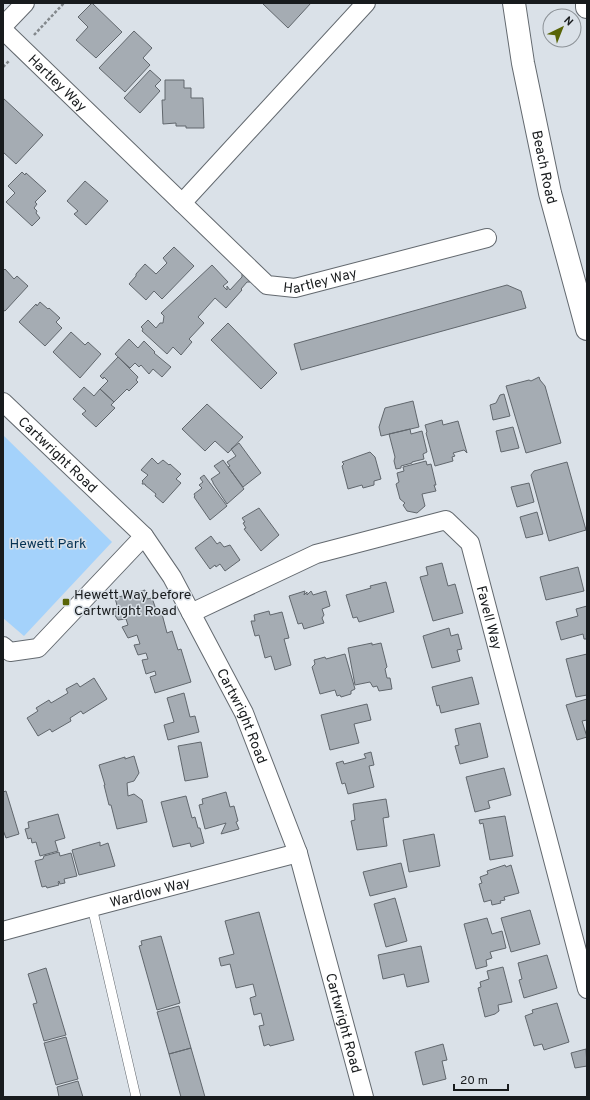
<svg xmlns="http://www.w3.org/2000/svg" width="590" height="1100" font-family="Overpass,sans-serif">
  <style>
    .green { fill: #a4d2fb }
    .building { fill: #a5acb3; stroke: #61676d }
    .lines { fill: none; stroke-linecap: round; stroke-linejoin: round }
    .lane-casing { stroke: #63696f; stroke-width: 10 }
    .street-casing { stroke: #63696f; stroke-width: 20 }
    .primary-casing { stroke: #63696f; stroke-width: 24 }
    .path { stroke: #83888c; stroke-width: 2.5; stroke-dasharray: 3 2; stroke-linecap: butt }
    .lane { stroke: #fff; stroke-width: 9 }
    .street { stroke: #fff; stroke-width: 18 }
    .primary { stroke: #fff; stroke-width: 22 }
    .poi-dot { fill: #586407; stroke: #dae1e8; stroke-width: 1.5 }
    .labels { text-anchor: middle; stroke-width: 3; stroke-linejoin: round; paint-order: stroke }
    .street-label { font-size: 14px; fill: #181b1d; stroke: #dae1e8 }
    .park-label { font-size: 14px; fill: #053355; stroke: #dae1e8 }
    .poi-label { font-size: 14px; fill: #181b1d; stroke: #dae1e8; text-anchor: start }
  </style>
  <rect width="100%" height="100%" fill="#dae1e8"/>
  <path class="green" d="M 3,435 L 112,542 L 24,636 L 3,618 Z"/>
  <path class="building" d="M 92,3 L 122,32 L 96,58 L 76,40 L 88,27 L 78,17 Z
    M 262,3 L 311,3 L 288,28 Z
    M 134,31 L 152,48 L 143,58 L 150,65 L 125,92 L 99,68 Z
    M 150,70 L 161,80 L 155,86 L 160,91 L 140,113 L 124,98 Z
    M 165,80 L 184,80 L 184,88 L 191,88 L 191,98 L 203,98 L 204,128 L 186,128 L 186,126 L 176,126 L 176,123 L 163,124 L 162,100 L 165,100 Z
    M 3,98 L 43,135 L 16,164 L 3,152 Z
    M 22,172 L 25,175 L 26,173 L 46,191 L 35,202 L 37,204 L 34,208 L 37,211 L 36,213 L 40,218 L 32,226 L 6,202 L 15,193 L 8,186 Z
    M 85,181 L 108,201 L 86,225 L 74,214 L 78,211 L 67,201 Z
    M 174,247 L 194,266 L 162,299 L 154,291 L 146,300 L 129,284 L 136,276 L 136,274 L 145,264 L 156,274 L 167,263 L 163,258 Z
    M 212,265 L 228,282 L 223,286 L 227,290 L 227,286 L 230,290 L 242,277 L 242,270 L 252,280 L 250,282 L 247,282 L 241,289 L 242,290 L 226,308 L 215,298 L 198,317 L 204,323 L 189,339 L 192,342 L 181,355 L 173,347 L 167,354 L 142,331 L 143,329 L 141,327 L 148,320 L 156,328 L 160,323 L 163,323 L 164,316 L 161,313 Z
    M 5,269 L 14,279 L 17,276 L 28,286 L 5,311 L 3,310 L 3,271 Z
    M 507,285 L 521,291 L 526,308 L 301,370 L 294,344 Z
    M 40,302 L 48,309 L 49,308 L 60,318 L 56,322 L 62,328 L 45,346 L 19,322 L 36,304 L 37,306 Z
    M 228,323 L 277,373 L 261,389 L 211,340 Z
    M 71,332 L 85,345 L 88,342 L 101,354 L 80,378 L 53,352 Z
    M 129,339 L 138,348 L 144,341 L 155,352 L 154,353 L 171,367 L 162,377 L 153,369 L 149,374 L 141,365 L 139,367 L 135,363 L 130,368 L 115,354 Z
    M 118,357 L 138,377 L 136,380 L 138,382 L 129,391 L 127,389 L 114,402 L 100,389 L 108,381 L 104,377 L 103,379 L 100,376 Z
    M 539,377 L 540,380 L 545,386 L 561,443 L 526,453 L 506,386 L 529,380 L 531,381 Z
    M 84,387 L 94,396 L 100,389 L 114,402 L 111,405 L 115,408 L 96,427 L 82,414 L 86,411 L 73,399 Z
    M 504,394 L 510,416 L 493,420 L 490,405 L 496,403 L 500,395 Z
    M 413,401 L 419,427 L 381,436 L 379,427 L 385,408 Z
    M 207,404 L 243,437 L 228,453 L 215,441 L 205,451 L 182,429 Z
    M 442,420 L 443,425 L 458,421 L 467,453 L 464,450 L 453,453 L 455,456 L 452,457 L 453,461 L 435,466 L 426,433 L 427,432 L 425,425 Z
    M 513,427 L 519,448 L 501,452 L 496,431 Z
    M 410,429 L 411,434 L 422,431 L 427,452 L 423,454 L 424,459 L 412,462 L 412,463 L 401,466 L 401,468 L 396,469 L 394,461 L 395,457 L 389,434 Z
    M 239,443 L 261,473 L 243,487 L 228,467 L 230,466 L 227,462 L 236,456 L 231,449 Z
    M 370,452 L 375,457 L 381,479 L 374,481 L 374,485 L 363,488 L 362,485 L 348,489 L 342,466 L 344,464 L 342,462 Z
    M 152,458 L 158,464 L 163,460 L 169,465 L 170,464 L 181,474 L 176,479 L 181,483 L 163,503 L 155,496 L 156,494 L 145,485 L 145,484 L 142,484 L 143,482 L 142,481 L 148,475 L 141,470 Z
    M 223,460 L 244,489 L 227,504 L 213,483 L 213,482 L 211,479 L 220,473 L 214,466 Z
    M 426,461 L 427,465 L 431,464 L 436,485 L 434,485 L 436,491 L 422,494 L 425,506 L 417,513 L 407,511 L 403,505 L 405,503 L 400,499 L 396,484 L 399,482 L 397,473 L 404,471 L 403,467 Z
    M 567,462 L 586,530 L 549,541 L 531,475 L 534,471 Z
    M 204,475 L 227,506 L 210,520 L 194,497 L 195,496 L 194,494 L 202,488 L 199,485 L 203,482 L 200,478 Z
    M 529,483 L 534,502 L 517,507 L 511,487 Z
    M 259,508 L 279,535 L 261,551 L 244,529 L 246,528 L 243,523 L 245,522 L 242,518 Z
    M 537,512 L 543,534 L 526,538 L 520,517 Z
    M 211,536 L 217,544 L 220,542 L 224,547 L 230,545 L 240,560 L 225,571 L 220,564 L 216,567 L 215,565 L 210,569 L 195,548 Z
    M 442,563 L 448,586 L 455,584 L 463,613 L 433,621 L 420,577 L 428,575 L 426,567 Z
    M 578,567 L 584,591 L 546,600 L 540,577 Z
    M 386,582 L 394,612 L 359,622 L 357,617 L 353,618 L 346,595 L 371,588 L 370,586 Z
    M 145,590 L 147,599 L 152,598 L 158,615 L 162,614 L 167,633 L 172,631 L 178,650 L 181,649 L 191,682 L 155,693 L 150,677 L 156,675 L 155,671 L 146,674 L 142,660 L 148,659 L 146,653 L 138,655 L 134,645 L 140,644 L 137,635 L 128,638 L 122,627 L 128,625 L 126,619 L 118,620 L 112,611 L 118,609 L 115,598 Z
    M 305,591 L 304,595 L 307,592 L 307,595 L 311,591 L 313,595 L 326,591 L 330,606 L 322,609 L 324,615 L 322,618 L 324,623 L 304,629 L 302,623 L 298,624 L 289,596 Z
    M 587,606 L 587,639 L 584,639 L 583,634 L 561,640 L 556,622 L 578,616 L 576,609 Z
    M 269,611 L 270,615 L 282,612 L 289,638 L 284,639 L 291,665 L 275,670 L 271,656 L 265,658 L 259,635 L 255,636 L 251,621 L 255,621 L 254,615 Z
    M 449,628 L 451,636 L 458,634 L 462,649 L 457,650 L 460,661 L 432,668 L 423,636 Z
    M 372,643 L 372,645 L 381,643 L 387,667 L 385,669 L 387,678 L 390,678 L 392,689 L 379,691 L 377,686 L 373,687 L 370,682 L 355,685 L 348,648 Z
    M 345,654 L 355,689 L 351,691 L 351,694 L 341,697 L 340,695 L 337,696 L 335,690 L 320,694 L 312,667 L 315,664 L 314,660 L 325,657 L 326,659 Z
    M 587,654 L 587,695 L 576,697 L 566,659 Z
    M 472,677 L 479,704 L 441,713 L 439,705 L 437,706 L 432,687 Z
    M 94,678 L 107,699 L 83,714 L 81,711 L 70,718 L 71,721 L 52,732 L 50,729 L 38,736 L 27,718 L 38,711 L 36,708 L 49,700 L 51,703 L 68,693 L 66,689 L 77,683 L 80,687 Z
    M 184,693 L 190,717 L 195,716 L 199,732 L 168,740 L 164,725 L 174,722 L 167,698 Z
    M 587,699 L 587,720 L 582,721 L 587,737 L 577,740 L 566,705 Z
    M 367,704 L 371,720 L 354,724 L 359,743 L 330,750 L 321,715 Z
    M 480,723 L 488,757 L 460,764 L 455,746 L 459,745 L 455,729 Z
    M 201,742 L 208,777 L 185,781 L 178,746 Z
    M 371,752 L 374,765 L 369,766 L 374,787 L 348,794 L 345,783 L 342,784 L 336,763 L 343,761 L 344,764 L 366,758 L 364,754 Z
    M 134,756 L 139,773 L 134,781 L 127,783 L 128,796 L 134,794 L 142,800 L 147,822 L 117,829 L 111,805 L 109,805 L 104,785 L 105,785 L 99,765 L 125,757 L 125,759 Z
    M 504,768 L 511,795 L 488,801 L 490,808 L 475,812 L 466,777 Z
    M 6,791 L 19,834 L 6,838 L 3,830 L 3,792 Z
    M 226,792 L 230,807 L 234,806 L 238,821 L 236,822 L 239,829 L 221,834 L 226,823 L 205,829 L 199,805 L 203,804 L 202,799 Z
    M 186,796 L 192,818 L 195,817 L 198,828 L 200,828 L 204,843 L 191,847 L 190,843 L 173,847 L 161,802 Z
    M 386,799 L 389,817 L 383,818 L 387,846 L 357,850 L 351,821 L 355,820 L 353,804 Z
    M 58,814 L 65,838 L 55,841 L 58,851 L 40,856 L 36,842 L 32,843 L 31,838 L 28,839 L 25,829 L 29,828 L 28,822 Z
    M 505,816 L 513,856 L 490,860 L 483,823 L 480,824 L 479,820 Z
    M 434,834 L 440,866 L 409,872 L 403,840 Z
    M 100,842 L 100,846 L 108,843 L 115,866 L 79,875 L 72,850 Z
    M 59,852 L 60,856 L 71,853 L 77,876 L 64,879 L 65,883 L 60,884 L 59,881 L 58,882 L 59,885 L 47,888 L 46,886 L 42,887 L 35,861 L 43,859 L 44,856 Z
    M 401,863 L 407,887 L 370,896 L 363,872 Z
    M 505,865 L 506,867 L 511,865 L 519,893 L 504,897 L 505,900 L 500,901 L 501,903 L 492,905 L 491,900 L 484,902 L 479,884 L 482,883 L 480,877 L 488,874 L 487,871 Z
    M 395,898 L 407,941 L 386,947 L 374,904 Z
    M 530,910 L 540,944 L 511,952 L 501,918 Z
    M 259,912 L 294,1040 L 270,1046 L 269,1044 L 264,1046 L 259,1026 L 264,1025 L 261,1013 L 254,1015 L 250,998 L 256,996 L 253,984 L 236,988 L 230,964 L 221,966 L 219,958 L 234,954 L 225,921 Z
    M 487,918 L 492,934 L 502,931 L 506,948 L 490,952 L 492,958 L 486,960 L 487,966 L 476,969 L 464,924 Z
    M 161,936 L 180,1003 L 157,1010 L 139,946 L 142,945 L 141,941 Z
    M 421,946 L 429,982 L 407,987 L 404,974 L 383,979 L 378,955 Z
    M 547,955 L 557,988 L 524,998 L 519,980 L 522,979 L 518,963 Z
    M 503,967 L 512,1002 L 498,1005 L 499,1011 L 495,1014 L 485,1017 L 478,988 L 481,987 L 480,982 L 489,979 L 487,971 Z
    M 46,968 L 66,1035 L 44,1041 L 33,1004 L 37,1003 L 28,974 Z
    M 557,1003 L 569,1042 L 544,1050 L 542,1044 L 534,1046 L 525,1016 L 533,1013 L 532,1010 Z
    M 179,1006 L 191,1048 L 169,1054 L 157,1012 Z
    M 66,1037 L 78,1079 L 56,1085 L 44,1043 Z
    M 443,1044 L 447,1060 L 442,1061 L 446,1079 L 423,1085 L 415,1052 Z
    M 191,1048 L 205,1097 L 181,1097 L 169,1054 Z
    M 586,1049 L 587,1066 L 575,1068 L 571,1053 Z
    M 78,1081 L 83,1097 L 59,1097 L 57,1087 Z"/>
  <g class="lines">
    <g class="lane-casing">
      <path id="lane" d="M 92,907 L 136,1097"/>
    </g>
    <g class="street-casing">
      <g id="street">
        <path d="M 3,26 L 25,3"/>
        <path id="s1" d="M 3,30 L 267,285 L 295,288 L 487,238"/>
        <path d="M 182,203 L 366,3"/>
        <path id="s2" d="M 3,402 L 144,536 L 172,577 L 244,713 L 298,853 L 364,1097"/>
        <path id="s3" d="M 191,613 L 316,554 L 446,520 L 470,543 L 587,989"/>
        <path d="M 3,646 L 10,652 L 38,648 L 144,536"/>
        <path id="s4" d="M 3,931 L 92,907 L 298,853"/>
      </g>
    </g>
    <g class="primary-casing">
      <g id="primary">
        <path id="s5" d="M 514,3 L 523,63 L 550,193 L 587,329"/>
        <path d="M 587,3 L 587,7"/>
      </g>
    </g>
    <path class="path" d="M 34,35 L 64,3
      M 3,67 L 10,60"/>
    <use href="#lane" class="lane"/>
    <use href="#street" class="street"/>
    <use href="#primary" class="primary"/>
  </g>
  <rect class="poi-dot" x="62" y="598" width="8" height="8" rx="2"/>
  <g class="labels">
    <g class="street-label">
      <text dy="5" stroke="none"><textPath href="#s1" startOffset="76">Hartley Way</textPath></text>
      <text dy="5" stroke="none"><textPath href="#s5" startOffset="167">Beach Road</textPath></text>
      <text dy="5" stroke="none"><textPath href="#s1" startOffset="421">Hartley Way</textPath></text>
      <text dy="5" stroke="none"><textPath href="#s2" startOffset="76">Cartwright Road</textPath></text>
      <text dy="5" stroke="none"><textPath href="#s3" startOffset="383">Favell Way</textPath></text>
      <text dy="5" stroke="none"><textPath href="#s2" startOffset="400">Cartwright Road</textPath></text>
      <text dy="5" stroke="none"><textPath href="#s4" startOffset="152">Wardlow Way</textPath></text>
      <text dy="5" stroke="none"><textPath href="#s2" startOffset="724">Cartwright Road</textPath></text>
    </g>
    <g class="park-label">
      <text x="48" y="548">Hewett Park</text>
    </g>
    <g class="poi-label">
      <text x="74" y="599">Hewett Way before<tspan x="74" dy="16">Cartwright Road</tspan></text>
    </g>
  </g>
  <rect width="590" height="1100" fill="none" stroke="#181b1d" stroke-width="8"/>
  <g transform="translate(562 28) rotate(43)"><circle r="19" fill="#dae1e8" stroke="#8c9297"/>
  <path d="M0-3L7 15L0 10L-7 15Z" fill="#586407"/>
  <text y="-6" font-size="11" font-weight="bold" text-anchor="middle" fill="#181b1d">N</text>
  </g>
  <path d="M454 1084v6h54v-6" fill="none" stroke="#181b1d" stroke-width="2"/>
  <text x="460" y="1084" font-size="12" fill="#181b1d" stroke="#dae1e8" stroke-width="3" paint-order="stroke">20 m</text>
</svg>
